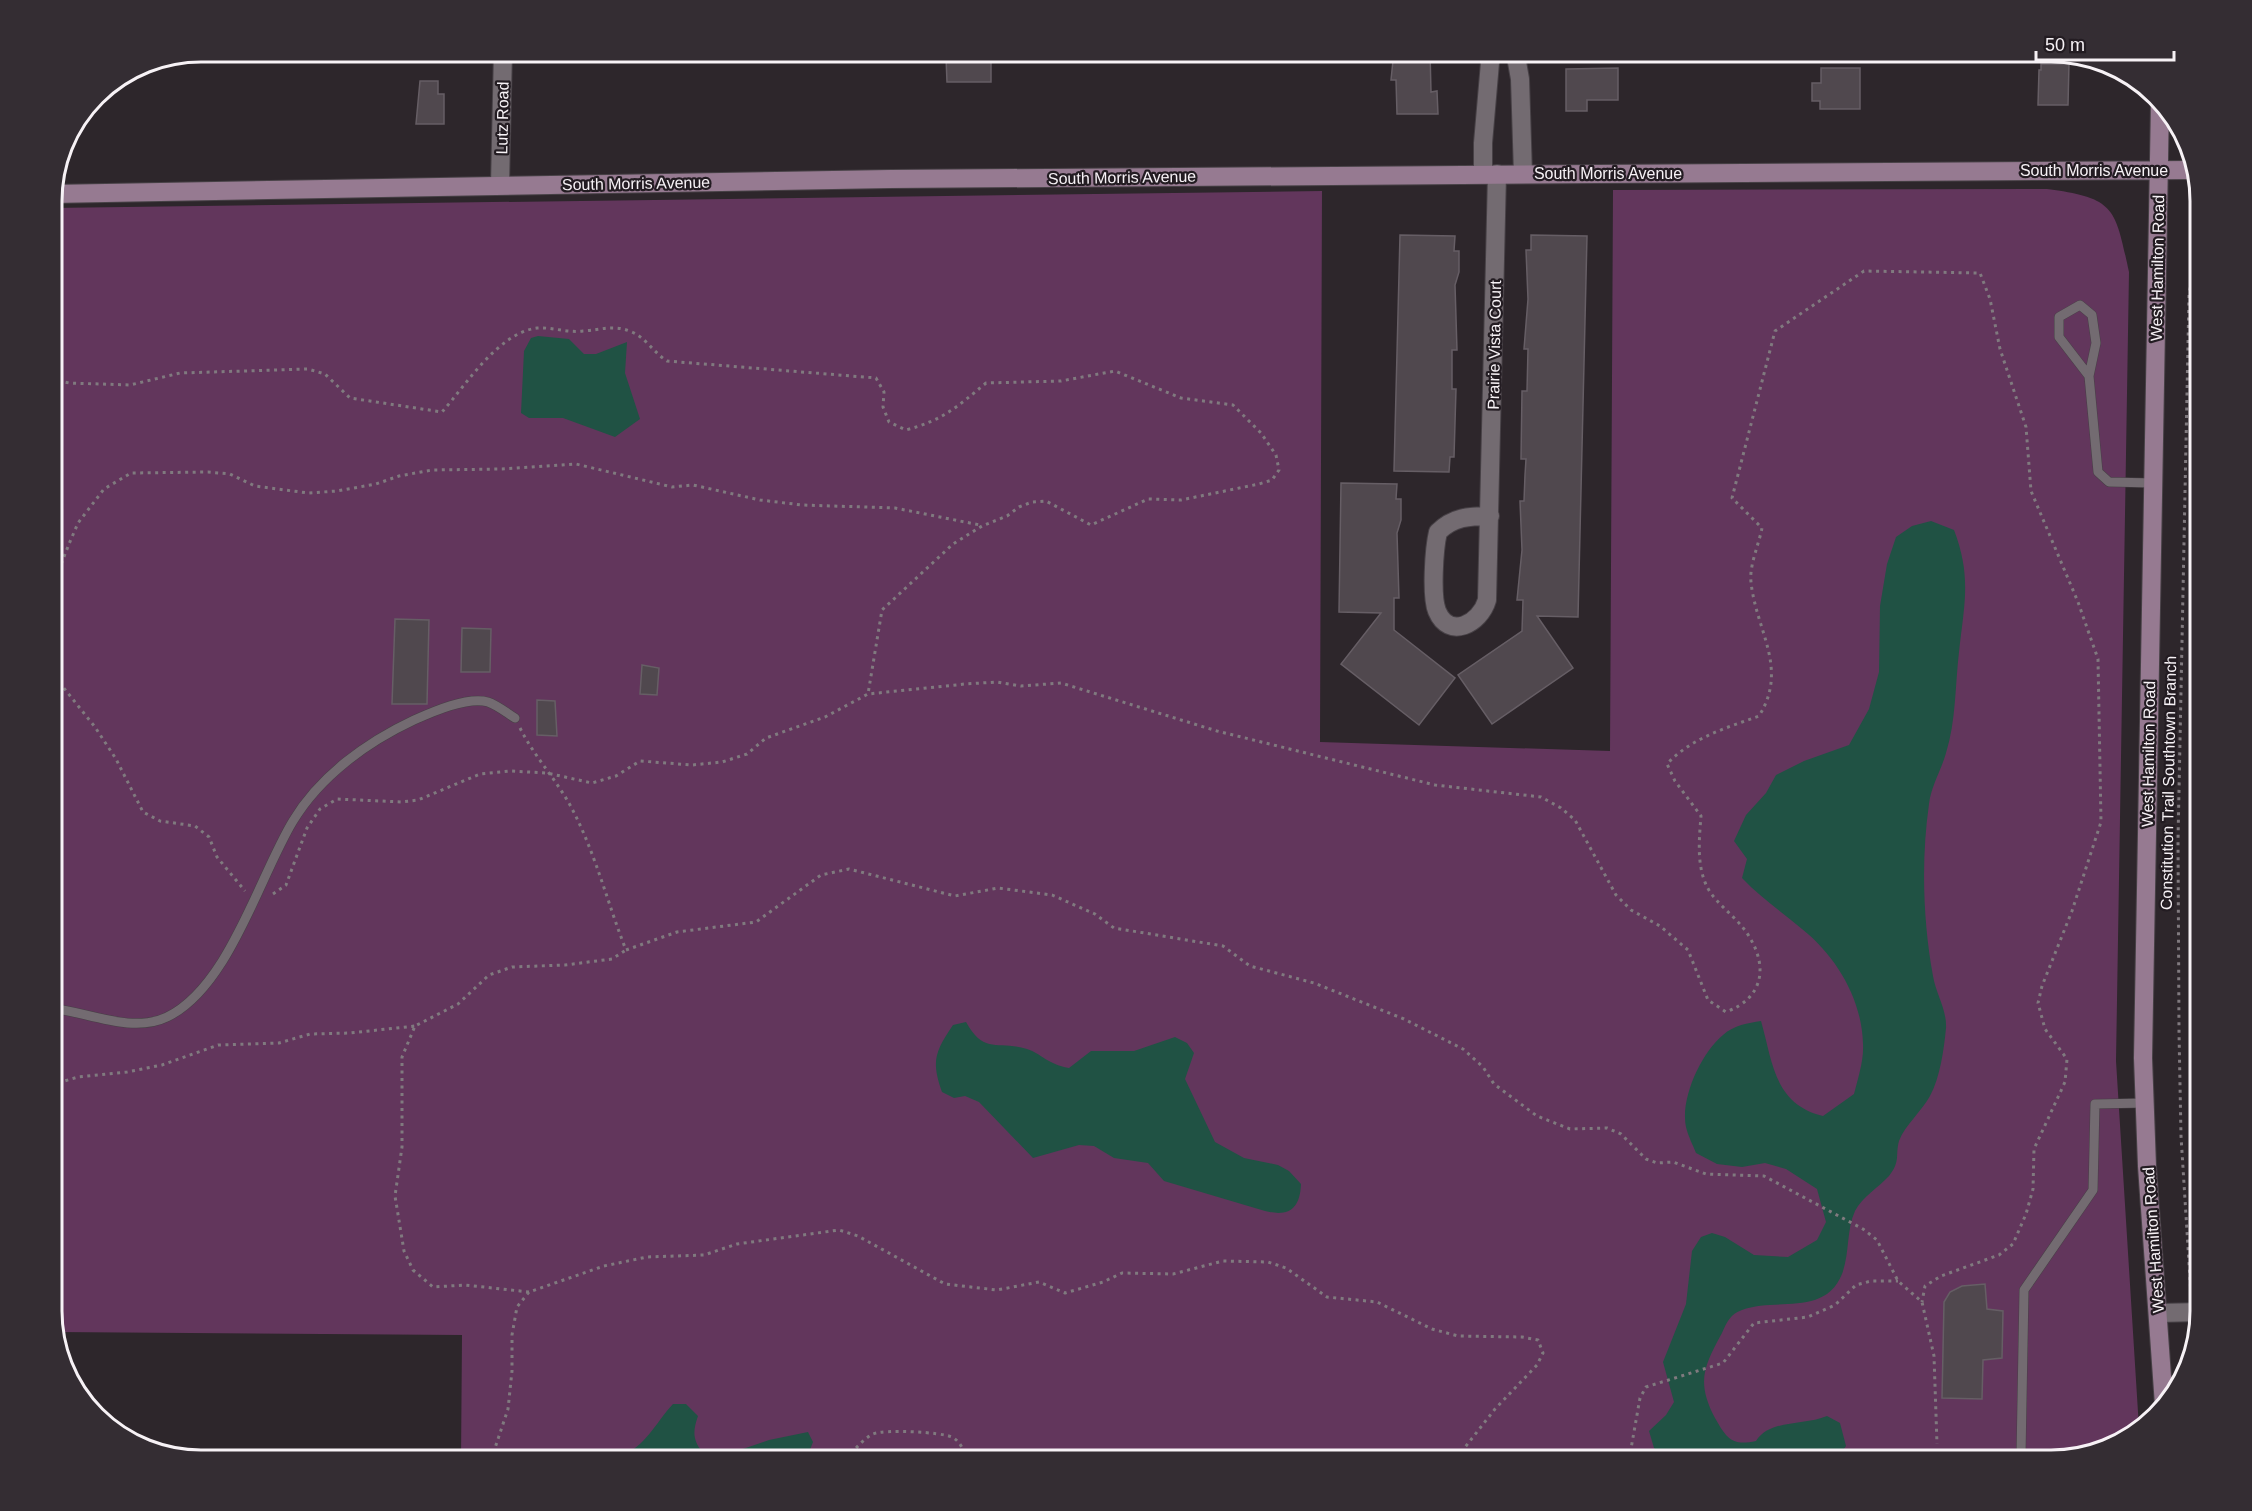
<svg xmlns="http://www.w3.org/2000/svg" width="2252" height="1511" font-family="Helvetica,sans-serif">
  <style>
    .green { fill: #62365c }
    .water { fill: #205244 }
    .building { fill: #50484e; stroke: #665e65; stroke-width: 1.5 }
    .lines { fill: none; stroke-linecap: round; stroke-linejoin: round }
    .lane-casing { stroke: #474146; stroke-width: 10 }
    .street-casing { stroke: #474146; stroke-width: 20 }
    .secondary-casing { stroke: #474146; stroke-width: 20 }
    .path { stroke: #807a7f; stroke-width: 3; stroke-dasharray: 3 4.5; stroke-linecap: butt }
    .lane { stroke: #736b71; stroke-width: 9 }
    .street { stroke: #736b71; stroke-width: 18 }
    .secondary { stroke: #967a91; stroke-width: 18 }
    .labels { text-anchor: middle; stroke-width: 4.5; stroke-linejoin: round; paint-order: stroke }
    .street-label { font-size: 16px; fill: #f7f2f6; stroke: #231c22 }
    .rim { fill: none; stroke: #f7f2f6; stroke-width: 3 }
  </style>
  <rect width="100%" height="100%" fill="#2d262b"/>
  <path class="green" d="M 2047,189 C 2116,198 2115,208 2129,272 L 2116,1061 L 2139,1428 L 2126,1440 L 2052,1460 L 461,1460 L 462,1335 L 55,1332 L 51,1320 L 51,208 L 1322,191 L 1320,742 L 1610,751 L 1613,190 Z"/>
  <path class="water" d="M 538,336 L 569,339 L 584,354 L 596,354 L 627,342 L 625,373 L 640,419 L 615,437 L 563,418 L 529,418 L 521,413 L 524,351 L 531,338 Z
    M 1931,521 L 1954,530 C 1972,577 1964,605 1959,652 C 1955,686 1956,721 1946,753 C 1941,771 1931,786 1929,804 C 1921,860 1923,921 1933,976 C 1936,994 1947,1010 1946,1028 C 1944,1049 1940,1078 1930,1096 C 1922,1111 1905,1125 1899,1141 C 1895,1155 1901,1161 1889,1176 C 1879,1187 1862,1197 1855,1211 C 1846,1231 1850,1253 1842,1274 C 1825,1317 1775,1297 1742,1310 C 1730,1314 1727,1322 1722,1333 C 1704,1366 1696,1382 1715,1418 C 1727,1439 1732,1446 1756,1441 C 1770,1419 1803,1426 1827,1416 L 1840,1423 L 1846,1446 L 1836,1460 L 1666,1460 L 1654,1448 L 1649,1431 L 1666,1415 L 1674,1402 L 1663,1362 L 1686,1304 L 1692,1251 L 1701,1237 L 1712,1233 L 1725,1237 L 1754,1255 L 1788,1257 L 1817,1240 L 1826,1222 L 1817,1189 L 1786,1169 L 1765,1163 L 1742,1167 L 1717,1164 L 1696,1153 C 1693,1145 1688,1136 1686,1127 C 1680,1099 1701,1053 1723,1035 C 1734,1025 1748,1023 1761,1021 C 1773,1063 1774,1104 1823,1116 L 1854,1094 C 1858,1078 1864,1060 1863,1044 C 1862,999 1836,956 1802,929 C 1782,912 1761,898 1742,878 L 1747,859 L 1734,841 L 1746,815 L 1766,793 L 1776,775 L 1804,761 L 1849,745 L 1869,709 L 1879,672 L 1880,606 L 1887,564 L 1896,537 L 1912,526 Z
    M 966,1022 C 984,1055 998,1040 1027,1049 C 1042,1054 1047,1064 1069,1068 L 1091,1051 L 1134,1051 L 1175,1037 L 1187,1043 L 1194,1053 L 1185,1079 L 1215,1142 L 1244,1158 L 1278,1165 L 1289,1171 L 1301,1184 C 1300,1209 1289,1217 1265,1211 L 1164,1181 L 1148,1163 L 1114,1158 L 1094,1146 L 1079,1145 L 1033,1158 L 979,1102 L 965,1096 L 954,1098 L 942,1092 C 931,1061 935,1052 953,1025 Z
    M 673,1404 L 686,1404 L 698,1416 C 692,1433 693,1442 705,1455 L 737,1451 L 769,1440 L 808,1432 L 813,1442 L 806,1460 L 587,1460 C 598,1457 610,1460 620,1456 C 645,1448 656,1422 673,1404 Z"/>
  <path class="building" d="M 953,51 L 982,51 L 982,56 L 991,56 L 991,82 L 947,82 L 946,57 L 953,57 Z
    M 1394,51 L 1430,51 L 1431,92 L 1437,91 L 1438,114 L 1397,114 L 1396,80 L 1391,80 Z
    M 2041,64 L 2069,64 L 2068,105 L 2038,105 L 2039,70 L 2041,70 Z
    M 1618,68 L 1618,100 L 1587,100 L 1587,111 L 1566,111 L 1566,69 Z
    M 1821,68 L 1860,68 L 1860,109 L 1820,109 L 1820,101 L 1812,101 L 1812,83 L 1821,83 Z
    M 420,81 L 438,81 L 438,94 L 444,94 L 444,124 L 416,124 Z
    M 1400,235 L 1455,236 L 1454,251 L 1459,251 L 1459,272 L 1455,285 L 1457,350 L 1452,350 L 1452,389 L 1456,389 L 1454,457 L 1450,457 L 1449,472 L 1394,471 Z
    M 1531,235 L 1587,236 L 1578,617 L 1537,616 L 1573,668 L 1492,724 L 1458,675 L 1522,631 L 1523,600 L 1517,600 L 1522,550 L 1520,501 L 1524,501 L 1525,475 L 1526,459 L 1521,459 L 1522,391 L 1527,391 L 1528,349 L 1524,349 L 1528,299 L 1526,250 L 1531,250 Z
    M 1341,483 L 1397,484 L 1396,499 L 1401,499 L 1401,520 L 1397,533 L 1399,598 L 1394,598 L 1394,630 L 1455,678 L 1419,725 L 1341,664 L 1381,613 L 1339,612 Z
    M 395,619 L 429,620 L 427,704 L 392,704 Z
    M 462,628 L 491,629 L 490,672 L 461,672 Z
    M 642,665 L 659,668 L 657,695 L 640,694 Z
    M 537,700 L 555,701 L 557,736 L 537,735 Z
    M 1985,1284 L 1987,1309 L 2003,1311 L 2002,1358 L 1983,1360 L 1982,1399 L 1942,1398 L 1944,1302 L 1950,1292 L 1962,1286 Z"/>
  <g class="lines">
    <g class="lane-casing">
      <path id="lane" d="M 2089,376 L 2059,337 L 2059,317 L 2080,305 L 2092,315 L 2096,343 L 2089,376 L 2098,472 L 2109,482 L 2153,483
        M 51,1008 C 87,1012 132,1034 167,1017 C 229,987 259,877 293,821 C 320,776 367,742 414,720 C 432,712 468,696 488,702 C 497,705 507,713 515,718
        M 1939,1455 L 2021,1455
        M 2068,1456 L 2021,1455 L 2024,1290 L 2093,1190 L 2095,1104 L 2145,1103"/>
    </g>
    <g class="street-casing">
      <path id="street" d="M 1515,51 L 1520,79 L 1523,174
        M 1483,174 L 1483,143 L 1491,51
        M 500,185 L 503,51
        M 1490,516 C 1469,516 1453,517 1438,532 C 1434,549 1431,596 1437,611 C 1449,640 1480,624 1487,600 L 1497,174
        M 2158,1313 L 2201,1312"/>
    </g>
    <g class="secondary-casing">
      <path id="secondary" d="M 2160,103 L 2143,1058 L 2147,1166 L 2164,1405
        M 51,194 L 890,179 L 2193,170"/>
    </g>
    <path class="path" d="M 51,379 L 69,383 L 130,385 L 180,373 L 308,369 L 325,374 L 350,398 L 442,412 C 466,385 498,333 537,328 C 552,327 567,333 583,331 C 601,330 614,324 632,332 C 646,338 654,353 667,361 L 876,378 L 884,392 L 883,407 L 889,422 L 906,430 C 943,420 957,407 986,383 L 1061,381 L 1115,371 L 1181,398 L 1233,405 L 1261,433 L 1276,455 L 1279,470 L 1272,480 L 1259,484 L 1181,500 L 1148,499 L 1091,525 L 1046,501 L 1032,502 L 1019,507 L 1007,516 L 982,526 L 953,544 L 882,610 L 868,694
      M 51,653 L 55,594 L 60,567 L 69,544 L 78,523 L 104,489 L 131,473 L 208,472 L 230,474 L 255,486 L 308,493 L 337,491 L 376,484 L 399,476 L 432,470 L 502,469 L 576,464 L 672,487 L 693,485 L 760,500 L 802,505 L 895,508 L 980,525
      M 51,661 L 63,687 L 95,727 L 116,759 L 143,812 L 160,821 L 195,826 L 209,837 L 217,857 L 245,891
      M 520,728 C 534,756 555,778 570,805 C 595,851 607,902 626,950 L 677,932 L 756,922 L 821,875 L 849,869 L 955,896 L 998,888 L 1052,895 L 1095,914 L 1114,928 L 1223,946 L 1250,966 L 1314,983 L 1404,1019 L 1463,1049 L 1483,1067 L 1494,1084 L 1537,1116 L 1570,1129 L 1607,1128 L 1621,1134 L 1646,1159 L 1657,1163 L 1673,1162 L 1706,1174 L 1764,1176 L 1863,1229 L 1877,1240 L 1898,1281 L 1922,1302 L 1934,1356 L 1937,1444
      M 273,894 L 286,885 L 307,828 L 320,809 L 337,799 L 402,802 L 418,800 L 480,774 L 510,771 L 547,773 L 592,783 L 616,776 L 640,761 L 692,765 L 722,762 L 747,754 L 766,738 L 825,717 L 868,694 L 965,684 L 997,682 L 1021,686 L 1061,683 L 1217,731 L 1435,785 L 1541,797 L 1561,808 L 1575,820 L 1616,895 L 1631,910 L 1660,926 L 1688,950 L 1708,1000 L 1726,1012 C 1761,999 1769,970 1750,938 C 1740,920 1722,909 1710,892 C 1696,870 1699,841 1701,816 L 1675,781 L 1667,764 C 1691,738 1726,728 1759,716 C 1789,668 1756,631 1751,582 C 1749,566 1759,544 1762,528 L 1732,498 L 1775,331 L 1864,271 L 1980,273 L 1990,299 L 2000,349 L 2026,427 L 2031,491 L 2078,602 L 2098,659 L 2101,822 L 2072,911 L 2042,986 L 2038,1003 L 2045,1029 L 2067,1059 L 2065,1082 L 2034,1149 L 2033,1189 L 2026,1214 L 2013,1244 L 1999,1255 L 1941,1276 L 1925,1286 L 1922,1302
      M 51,1085 L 78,1077 L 127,1072 L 162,1065 L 218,1045 L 279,1043 L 310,1034 L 350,1033 L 415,1026
      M 529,1292 L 465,1285 L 433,1287 L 413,1270 L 404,1251 L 395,1196 L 402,1147 L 402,1057 L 415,1026 L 458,1004 L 489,975 L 512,967 L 565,965 L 612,959 L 626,950
      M 2191,1295 L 2181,1136 L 2179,1032 L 2178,840 L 2189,294 L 2201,232
      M 491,1460 L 508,1409 L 512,1371 L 512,1335 L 517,1307 L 529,1292 L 604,1266 L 647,1257 L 704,1255 L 737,1244 L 839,1230 L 858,1236 L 945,1284 L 997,1290 L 1039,1282 L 1065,1293 L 1103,1282 L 1122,1273 L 1173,1274 L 1223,1261 L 1268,1262 L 1286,1268 L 1327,1297 L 1377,1302 L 1432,1329 L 1458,1336 L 1522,1337 L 1538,1340 L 1543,1353 L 1537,1365 L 1495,1409 L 1455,1460
      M 847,1460 C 854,1450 862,1440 873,1434 C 885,1429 940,1432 952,1437 C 961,1442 964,1451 967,1460
      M 1629,1460 L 1640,1398 L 1646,1387 L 1723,1363 L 1754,1323 L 1808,1317 L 1835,1305 L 1856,1285 L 1871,1281 L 1898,1281"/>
    <use href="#lane" class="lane"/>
    <use href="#street" class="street"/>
    <use href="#secondary" class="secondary"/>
  </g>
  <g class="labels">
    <g class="street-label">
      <text transform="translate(502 118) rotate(-89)" y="6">Lutz Road</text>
      <text x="2094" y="176">South Morris Avenue</text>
      <text x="1608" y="179">South Morris Avenue</text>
      <text transform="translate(1122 177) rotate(-1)" y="6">South Morris Avenue</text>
      <text transform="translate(636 183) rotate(-1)" y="6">South Morris Avenue</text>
      <text transform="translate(2157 268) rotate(-89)" y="6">West Hamilton Road</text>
      <text transform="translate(1494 345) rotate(-89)" y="6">Prairie Vista Court</text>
      <text transform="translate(2148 754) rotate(-89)" y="6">West Hamilton Road</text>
      <text transform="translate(2168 783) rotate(-89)" y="6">Constitution Trail Southtown Branch</text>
      <text transform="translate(2153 1240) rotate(-94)" y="6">West Hamilton Road</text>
    </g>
  </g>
  <path d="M0 0H2252V1511H0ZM201 62H2051A139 139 0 0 1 2190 201V1311A139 139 0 0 1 2051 1450H201A139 139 0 0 1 62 1311V201A139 139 0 0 1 201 62Z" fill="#342d33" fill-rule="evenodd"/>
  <path class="rim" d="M201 62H2051A139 139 0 0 1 2190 201V1311A139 139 0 0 1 2051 1450H201A139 139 0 0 1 62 1311V201A139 139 0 0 1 201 62Z"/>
  <path d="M2036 51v9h138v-9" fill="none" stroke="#f7f2f6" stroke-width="3"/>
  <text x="2045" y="51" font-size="18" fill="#f7f2f6" stroke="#231c22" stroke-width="4.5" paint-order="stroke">50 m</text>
</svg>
